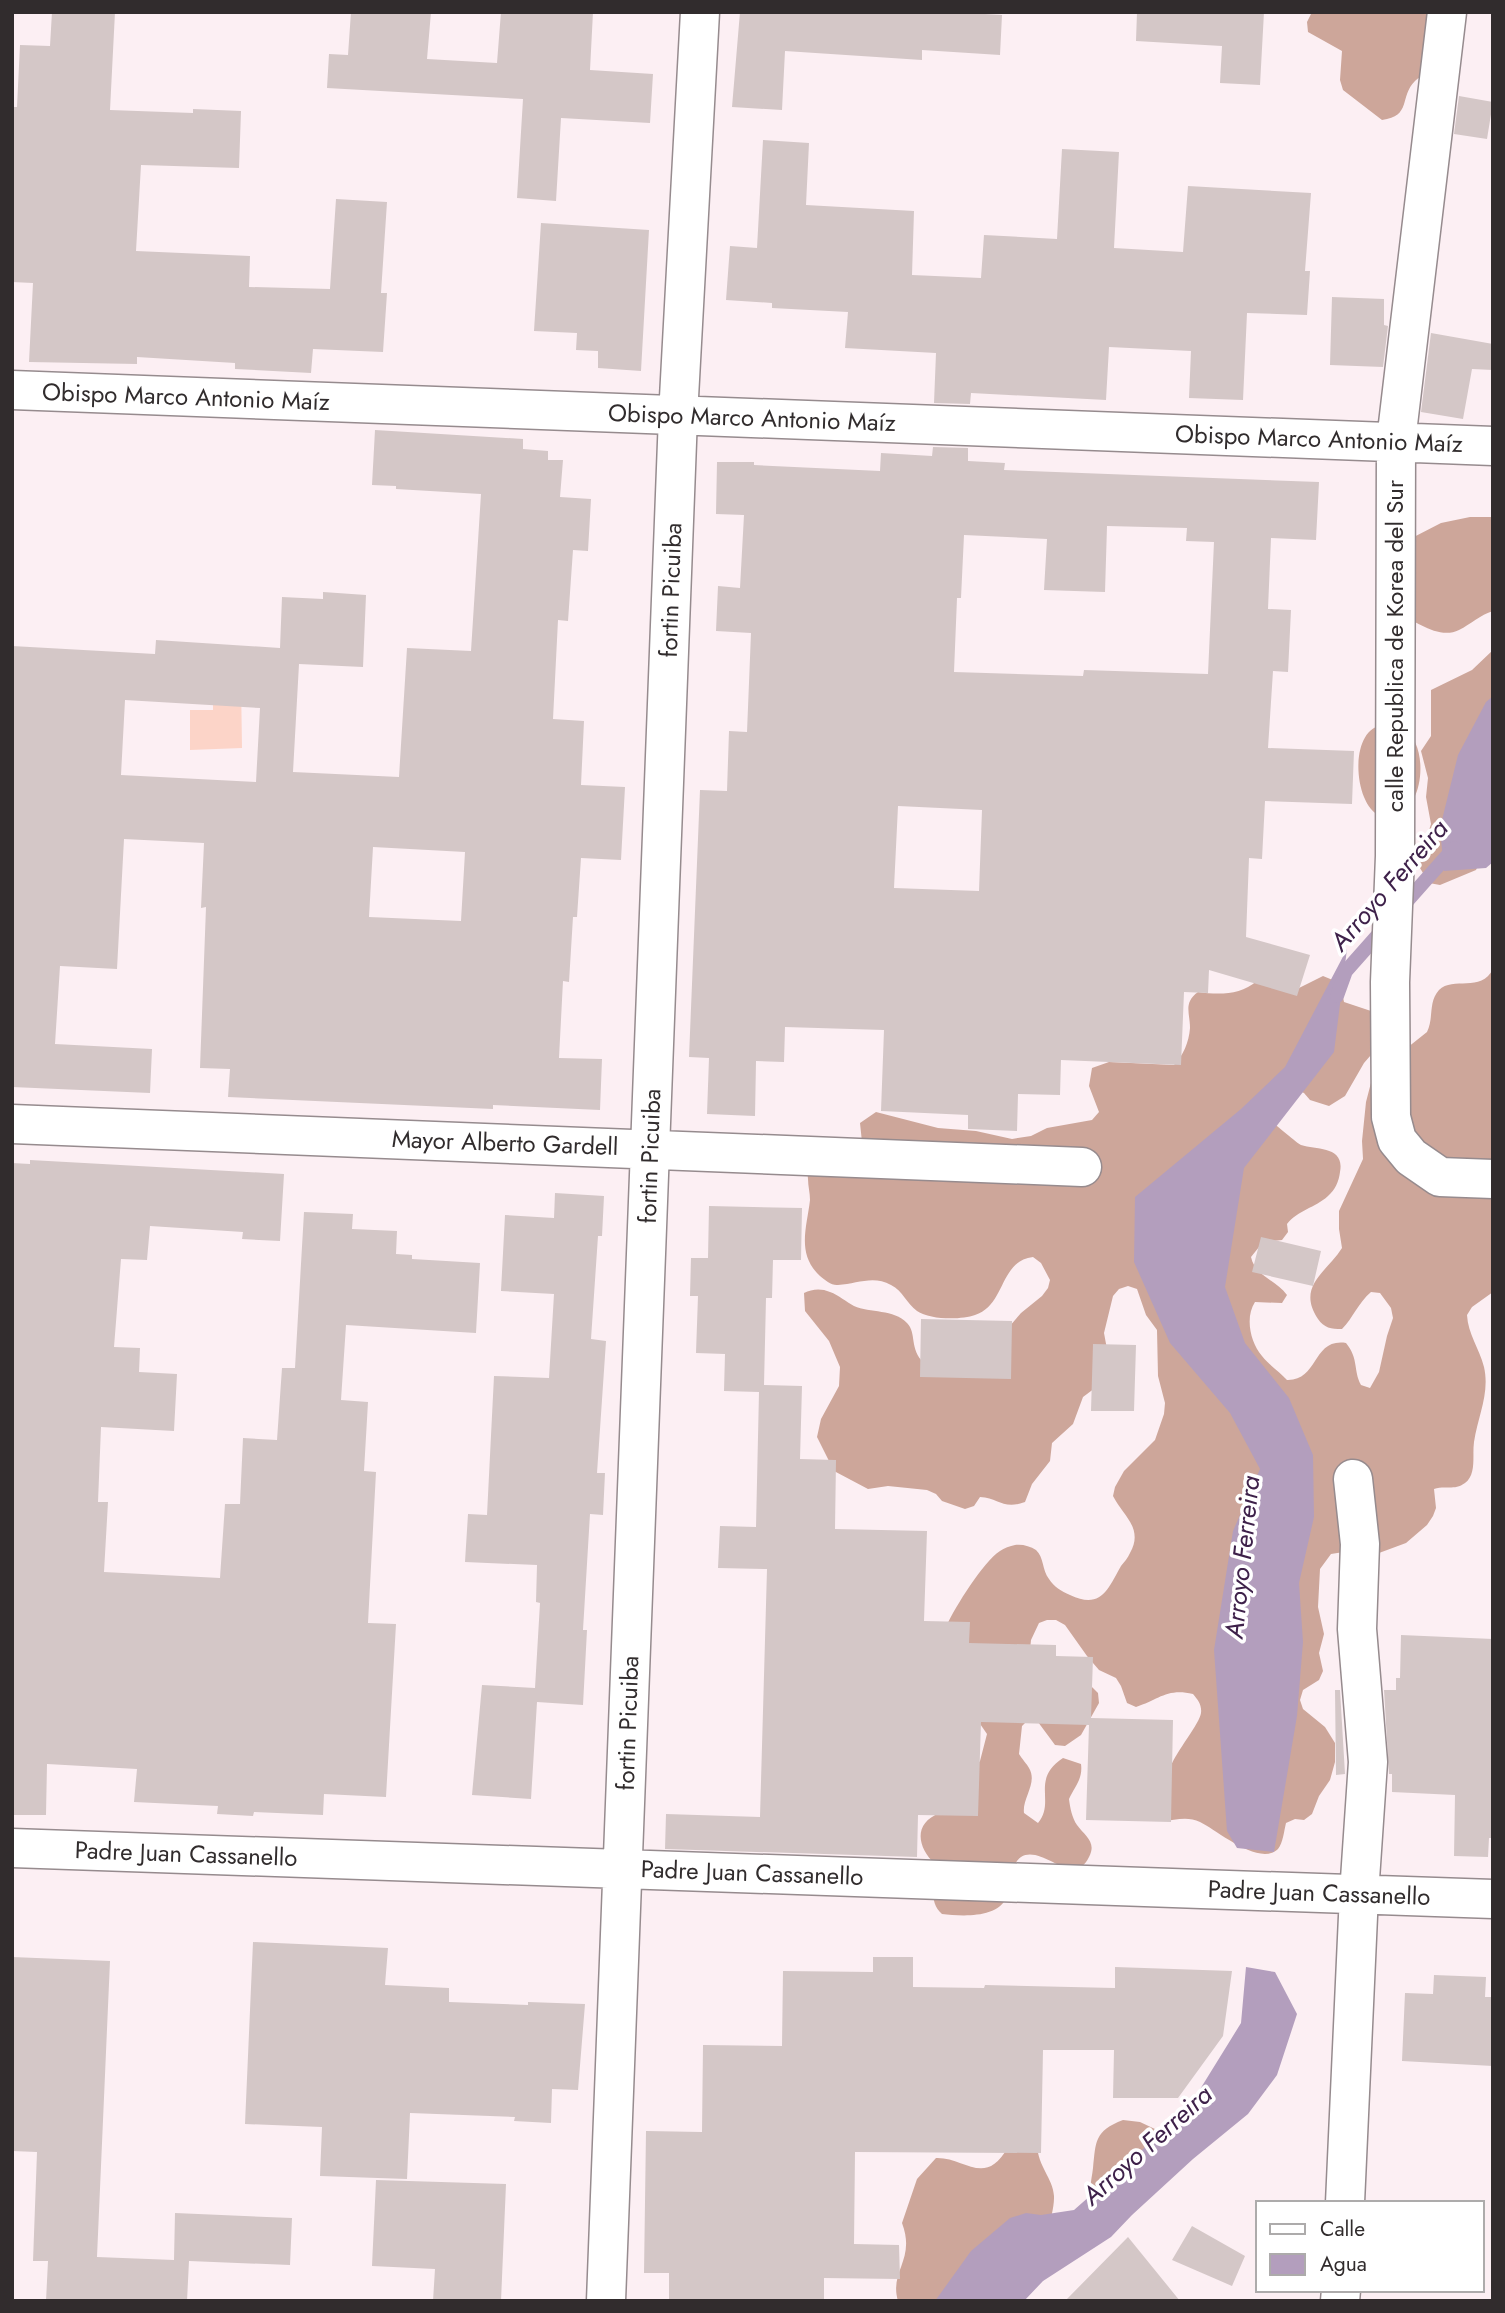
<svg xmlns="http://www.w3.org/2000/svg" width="1505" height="2313" font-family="Jost,sans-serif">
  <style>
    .green { fill: #fcd4c8 }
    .forest { fill: #cda69a }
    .water { fill: #b39ebd }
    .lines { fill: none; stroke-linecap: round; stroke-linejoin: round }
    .stream { stroke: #b39ebd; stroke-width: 14 }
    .building { fill: #d4c7c7; fill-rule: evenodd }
    .minor-casing { stroke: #968b8e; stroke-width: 41 }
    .minor { stroke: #fff; stroke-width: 38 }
    .labels { text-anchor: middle; stroke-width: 7; stroke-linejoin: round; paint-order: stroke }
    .street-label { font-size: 24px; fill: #312c2d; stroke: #fff }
    .water-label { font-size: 26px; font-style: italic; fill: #3e214a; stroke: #fff }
  </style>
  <rect width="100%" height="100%" fill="#fceff3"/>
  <path class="green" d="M 241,682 L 242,748 L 190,750 L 190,710 L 213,710 L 213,683 Z"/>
  <path class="forest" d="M 1312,12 L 1455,12 C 1458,22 1465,34 1463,44 C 1458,60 1426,70 1415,81 C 1399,97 1412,116 1382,120 L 1343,90 L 1340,80 L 1342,51 L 1308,32 L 1307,22 Z
    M 1470,517 L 1493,517 L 1493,611 C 1480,615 1471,624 1459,630 C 1439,640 1416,621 1397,613 L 1408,540 L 1441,523 Z
    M 1493,650 L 1493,846 L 1484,853 L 1476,870 L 1440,885 L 1429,883 L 1420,868 L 1420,858 L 1431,824 L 1426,797 L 1428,778 L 1421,751 L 1431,736 L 1431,690 L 1472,670 Z
    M 1384,725 C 1389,726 1397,726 1402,728 C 1424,740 1424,779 1414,798 L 1380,816 C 1353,805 1348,727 1384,725 Z
    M 1493,969 L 1493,1292 L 1472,1307 L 1467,1315 C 1468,1334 1479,1348 1484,1367 C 1490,1393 1478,1416 1474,1442 C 1472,1455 1477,1474 1465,1483 C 1454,1491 1445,1485 1434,1489 L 1436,1508 L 1433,1516 L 1427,1525 L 1406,1543 L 1379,1553 L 1350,1551 L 1331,1554 L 1320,1569 L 1318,1607 L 1324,1634 L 1319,1653 L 1323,1671 L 1319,1680 L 1303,1690 L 1300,1700 L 1303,1709 L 1325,1727 L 1335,1743 L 1335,1762 L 1330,1780 L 1319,1796 L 1312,1814 L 1304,1820 L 1295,1819 L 1286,1823 C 1284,1831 1283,1843 1278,1849 C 1259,1867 1217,1830 1200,1822 C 1188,1816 1175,1820 1163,1821 C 1165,1804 1166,1783 1171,1766 C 1176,1752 1200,1723 1201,1713 C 1202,1705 1198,1700 1193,1694 C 1166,1688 1159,1700 1136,1707 L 1127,1703 L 1121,1686 L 1116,1678 L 1099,1670 L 1087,1656 L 1065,1625 L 1056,1620 L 1047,1620 L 1039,1623 L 1031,1640 L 1030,1650 L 1091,1686 L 1098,1693 L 1099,1703 L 1081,1735 L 1065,1746 L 1055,1745 L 1038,1722 L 1028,1720 L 1022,1726 L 1019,1754 C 1022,1759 1027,1764 1029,1768 C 1038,1783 1022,1798 1024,1813 L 1038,1823 C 1056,1801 1030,1780 1063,1758 L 1081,1764 C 1083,1779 1075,1786 1069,1799 C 1070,1807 1072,1818 1077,1825 C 1085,1836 1097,1842 1089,1857 C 1074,1889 1042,1844 1021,1857 C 1014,1862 1014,1869 1012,1876 C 1011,1883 1010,1891 1007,1897 C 997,1919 961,1916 942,1914 C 928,1902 934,1881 935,1864 C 917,1847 913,1823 940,1813 L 980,1761 L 987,1734 L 976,1718 L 947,1625 C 955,1607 984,1561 1000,1551 C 1004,1548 1010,1546 1015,1545 C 1022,1544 1030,1546 1036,1550 C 1044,1557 1042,1570 1049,1579 C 1054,1587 1061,1591 1070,1595 C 1101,1610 1108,1589 1121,1566 C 1124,1562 1128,1558 1130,1553 C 1144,1528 1123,1516 1113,1496 L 1115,1487 L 1124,1471 L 1155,1440 L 1164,1414 L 1165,1403 L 1158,1376 L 1157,1330 L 1146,1315 L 1137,1289 L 1128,1286 L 1119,1289 L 1113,1296 L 1104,1333 L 1109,1360 L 1099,1385 L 1083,1397 L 1073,1424 L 1052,1443 L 1050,1461 L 1032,1484 L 1025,1502 C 1003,1510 999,1498 980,1497 L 974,1506 L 965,1509 L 942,1501 L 936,1494 L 927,1490 L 888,1486 L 868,1489 L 834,1471 L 817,1437 L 821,1419 L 839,1386 L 840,1367 L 829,1341 L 805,1311 L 804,1293 C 812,1289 821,1288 830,1292 C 839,1295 846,1302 854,1306 C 870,1313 894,1309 907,1323 C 917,1333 909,1349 924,1363 L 1009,1327 L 1021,1313 L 1042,1296 L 1048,1288 L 1050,1280 L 1041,1263 L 1033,1257 C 999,1261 1006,1305 975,1315 C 961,1320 930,1320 917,1311 C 907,1304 903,1291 891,1285 C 873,1275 857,1284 838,1285 C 832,1286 825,1280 820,1276 C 796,1254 807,1227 810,1200 C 810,1193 808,1186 808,1179 C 807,1172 810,1164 811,1158 L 862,1142 L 860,1123 L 876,1112 L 938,1128 L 976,1131 L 1012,1139 L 1031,1136 L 1047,1128 L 1092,1120 L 1099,1112 L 1089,1086 L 1092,1068 L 1109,1062 L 1174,1065 C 1183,1056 1189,1042 1190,1028 C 1190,1013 1183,1003 1198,992 C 1220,995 1240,995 1257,981 L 1299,988 L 1323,976 L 1340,983 L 1344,1002 L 1377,1013 L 1377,1048 L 1364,1063 L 1345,1096 L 1329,1106 L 1310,1100 L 1304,1093 L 1294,1089 L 1271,1121 C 1275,1124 1298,1144 1301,1145 C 1317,1150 1345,1146 1340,1172 C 1339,1181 1335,1190 1328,1196 C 1315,1208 1298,1210 1287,1224 L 1288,1232 L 1282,1240 L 1263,1242 L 1251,1257 C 1255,1276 1276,1280 1287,1295 L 1282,1303 L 1255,1302 C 1245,1317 1250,1342 1262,1356 C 1269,1365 1280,1372 1287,1380 C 1319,1381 1312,1338 1346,1343 C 1359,1359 1353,1370 1361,1385 L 1370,1388 L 1379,1372 L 1387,1336 L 1393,1318 L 1391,1308 L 1380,1293 L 1371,1292 C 1358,1303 1353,1318 1342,1329 C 1331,1329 1324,1328 1318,1319 C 1296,1286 1327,1272 1342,1248 L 1339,1229 L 1339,1211 L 1363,1159 L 1362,1141 L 1366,1102 L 1373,1075 L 1427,1032 C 1434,1018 1428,1002 1439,990 C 1453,976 1481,993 1493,969 Z
    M 1123,2120 L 1140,2122 L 1157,2130 L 1156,2140 L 1101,2199 L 1092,2196 C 1089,2185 1092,2178 1093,2168 C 1096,2142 1094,2131 1123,2120 Z
    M 1037,2145 C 1038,2167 1053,2178 1054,2196 C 1055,2221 1031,2275 1022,2301 L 898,2301 C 889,2271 916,2260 902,2223 L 917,2179 L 936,2158 C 965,2157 985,2188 1008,2147 Z"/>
  <path class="water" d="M 1493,696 L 1493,862 L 1486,868 L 1444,871 L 1440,828 L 1458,755 L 1486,702 Z
    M 1347,949 L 1334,1052 L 1244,1168 L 1225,1287 L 1245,1343 L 1289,1398 L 1313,1455 L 1314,1517 L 1299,1583 L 1303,1642 L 1297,1716 L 1274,1852 L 1237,1848 L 1227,1831 L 1214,1650 L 1233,1531 L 1260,1469 L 1230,1413 L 1170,1343 L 1134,1262 L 1135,1197 L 1241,1109 L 1285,1067 Z
    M 1246,1967 L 1275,1972 L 1297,2014 L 1277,2075 L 1248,2114 L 1193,2159 L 1132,2215 L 1111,2237 L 1043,2281 L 1024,2301 L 935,2301 L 971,2251 L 1010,2218 L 1026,2213 L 1041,2215 L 1074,2210 L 1141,2151 L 1194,2099 L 1241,2023 Z"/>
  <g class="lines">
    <path class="stream" d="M 1400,909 L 1454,848
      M 1337,996 L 1346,971 L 1385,927"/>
  </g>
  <path class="building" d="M 52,12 L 115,12 L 110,110 L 193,113 L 193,109 L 241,111 L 239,168 L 141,165 L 136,251 L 250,256 L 249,287 L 330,289 L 336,199 L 387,202 L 381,293 L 387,293 L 383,352 L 313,349 L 311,373 L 235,369 L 235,363 L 137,357 L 137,364 L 29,362 L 33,283 L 12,282 L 12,107 L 17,107 L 20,45 L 50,46 Z
    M 351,12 L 431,12 L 427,59 L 497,63 L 501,12 L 593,12 L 590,70 L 653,74 L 650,123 L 561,118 L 556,201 L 517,198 L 523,99 L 327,88 L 329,54 L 348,55 Z
    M 740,12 L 951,12 L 1002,15 L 1000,55 L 922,50 L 922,60 L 785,51 L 782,110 L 732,107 Z
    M 1137,12 L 1264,12 L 1260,85 L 1220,83 L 1222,46 L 1136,41 Z
    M 1459,96 L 1493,102 L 1487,139 L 1454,134 Z
    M 763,140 L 809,143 L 806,205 L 914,211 L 912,275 L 981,278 L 984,235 L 1057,239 L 1062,149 L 1119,152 L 1114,248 L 1183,252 L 1188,186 L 1311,193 L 1305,271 L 1310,271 L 1307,315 L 1247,313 L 1243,400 L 1189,398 L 1191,351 L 1109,347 L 1106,400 L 971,393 L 970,404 L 934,403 L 936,353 L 845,348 L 848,312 L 772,308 L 772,303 L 726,300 L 730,246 L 757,248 Z
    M 541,223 L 649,230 L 641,371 L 598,368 L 598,351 L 576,350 L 577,333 L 534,331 Z
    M 1332,297 L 1384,299 L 1384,325 L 1388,326 L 1383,367 L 1330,365 Z
    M 1431,333 L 1493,344 L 1493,370 L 1472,369 L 1463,419 L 1421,412 Z
    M 375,430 L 523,439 L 523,449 L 548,451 L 548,460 L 563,460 L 560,497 L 591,499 L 588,551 L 573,550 L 568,621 L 558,620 L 553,719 L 584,721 L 581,785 L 625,787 L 621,860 L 581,858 L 577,917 L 573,917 L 569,982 L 563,981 L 559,1058 L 602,1059 L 600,1110 L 493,1105 L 493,1109 L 228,1097 L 230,1069 L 200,1068 L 206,907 L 201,908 L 204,843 L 124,839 L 117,969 L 60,966 L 55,1044 L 152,1049 L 150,1093 L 12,1087 L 12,646 L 155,654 L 156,640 L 280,648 L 282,597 L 323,599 L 323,592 L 366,595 L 363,667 L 299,664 L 293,772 L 399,777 L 407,648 L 471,651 L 481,494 L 396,489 L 396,486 L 372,485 ZM 125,700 L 260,708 L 256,782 L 121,775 ZM 373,847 L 465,852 L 461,921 L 369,917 Z
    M 933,447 L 968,448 L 968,461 L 1005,463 L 1004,470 L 1319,482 L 1316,540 L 1271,538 L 1268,609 L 1291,610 L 1288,672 L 1273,671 L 1268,748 L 1354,751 L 1352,804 L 1265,801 L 1262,859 L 1249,858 L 1246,937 L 1310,955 L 1297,996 L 1209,970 L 1208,993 L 1184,992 L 1181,1065 L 1061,1060 L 1060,1095 L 1018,1094 L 1017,1131 L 968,1129 L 968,1115 L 881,1111 L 884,1030 L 785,1027 L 784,1062 L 756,1061 L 755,1116 L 707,1114 L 709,1058 L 689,1057 L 700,790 L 727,791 L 729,731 L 747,732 L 751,633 L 716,631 L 718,586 L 740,588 L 744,515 L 716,514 L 717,462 L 754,462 L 754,465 L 880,471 L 881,453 L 932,456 ZM 1107,526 L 1187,528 L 1186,541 L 1214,542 L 1208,674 L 1084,670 L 1083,676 L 954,672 L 957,598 L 961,598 L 964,535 L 1047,539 L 1044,590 L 1105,592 ZM 898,806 L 982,810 L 979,891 L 894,888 Z
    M 30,1160 L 284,1174 L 280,1241 L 242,1239 L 243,1232 L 150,1226 L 147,1260 L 121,1259 L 114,1347 L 140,1348 L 139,1372 L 177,1374 L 174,1431 L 101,1427 L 98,1502 L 108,1502 L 104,1572 L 220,1578 L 225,1504 L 240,1504 L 243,1438 L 277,1440 L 282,1368 L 295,1368 L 304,1212 L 353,1214 L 352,1229 L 397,1231 L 396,1254 L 412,1255 L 412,1259 L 480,1263 L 476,1333 L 346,1325 L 341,1400 L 368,1402 L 364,1471 L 376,1472 L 368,1623 L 396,1624 L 386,1797 L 324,1794 L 323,1815 L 254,1812 L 253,1816 L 217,1814 L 218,1806 L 134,1802 L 137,1769 L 47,1764 L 46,1815 L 12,1815 L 12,1163 L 30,1164 Z
    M 555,1193 L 604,1196 L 602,1236 L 598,1236 L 591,1339 L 606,1341 L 597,1473 L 605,1473 L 603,1515 L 590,1514 L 583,1630 L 587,1630 L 583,1705 L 537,1702 L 531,1799 L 472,1795 L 482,1685 L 535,1688 L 540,1603 L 536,1602 L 537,1565 L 465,1562 L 468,1514 L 487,1515 L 494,1376 L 549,1378 L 554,1294 L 501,1291 L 505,1215 L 554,1218 Z
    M 709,1206 L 802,1208 L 801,1260 L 773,1260 L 772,1298 L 766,1298 L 764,1385 L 802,1386 L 800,1459 L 836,1460 L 835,1529 L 927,1531 L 924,1621 L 970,1622 L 969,1643 L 1056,1645 L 1056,1656 L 1093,1657 L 1091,1718 L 1173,1720 L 1171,1822 L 1086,1820 L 1089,1725 L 981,1722 L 978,1816 L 918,1815 L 917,1857 L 665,1849 L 666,1814 L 760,1817 L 767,1569 L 718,1568 L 720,1526 L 756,1527 L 759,1392 L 724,1391 L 725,1354 L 696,1353 L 698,1296 L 690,1296 L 691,1258 L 708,1258 Z
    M 1261,1237 L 1321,1251 L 1313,1286 L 1252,1272 Z
    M 921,1319 L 1012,1321 L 1011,1379 L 920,1377 Z
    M 1093,1344 L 1136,1345 L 1134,1411 L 1091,1411 Z
    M 1401,1635 L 1493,1639 L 1493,1838 L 1489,1838 L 1488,1857 L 1454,1856 L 1455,1795 L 1392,1792 L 1392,1774 L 1389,1774 L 1384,1690 L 1396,1690 L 1396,1678 L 1400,1678 Z
    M 1335,1690 L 1340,1690 L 1345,1774 L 1336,1775 Z
    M 253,1942 L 388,1948 L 385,1985 L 449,1988 L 449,2002 L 528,2005 L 528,2002 L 585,2004 L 578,2090 L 552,2089 L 551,2123 L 514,2121 L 515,2117 L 410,2113 L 407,2179 L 320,2176 L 322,2127 L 245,2124 Z
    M 12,1957 L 110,1961 L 97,2257 L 174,2260 L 175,2213 L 292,2218 L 290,2265 L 189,2261 L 187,2301 L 46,2301 L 48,2261 L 33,2261 L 37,2152 L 12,2151 Z
    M 873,1957 L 913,1957 L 913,1987 L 984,1988 L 985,1985 L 1115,1988 L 1115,1967 L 1232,1971 L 1223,2036 L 1178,2098 L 1113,2098 L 1114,2050 L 1043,2050 L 1041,2153 L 855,2152 L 854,2244 L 899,2245 L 900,2279 L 824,2278 L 824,2301 L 669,2301 L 669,2273 L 644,2273 L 646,2131 L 702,2132 L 703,2045 L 782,2046 L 783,1971 L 873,1972 Z
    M 1434,1975 L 1486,1977 L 1485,1997 L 1493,1997 L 1493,2066 L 1402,2061 L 1405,1993 L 1433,1994 Z
    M 376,2180 L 506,2184 L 501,2301 L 433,2301 L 435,2269 L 372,2266 Z
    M 1192,2226 L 1245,2256 L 1232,2286 L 1172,2260 Z
    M 1128,2237 L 1180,2301 L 1065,2301 Z"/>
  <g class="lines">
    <g class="minor-casing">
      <path id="minor" d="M 1447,12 L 1396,441 L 1395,856 L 1390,982 L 1391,1117 L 1397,1140 L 1411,1157 L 1440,1177 L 1493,1179
        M 12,390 L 1493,446
        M 12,1124 L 1082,1167
        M 12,1848 L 1493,1899
        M 1345,2203 L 1359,1894 L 1368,1762 L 1357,1629 L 1360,1544 L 1353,1479
        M 606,2301 L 678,416 L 700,12
        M 1340,2301 L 1341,2290"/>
    </g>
    <use href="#minor" class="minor"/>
  </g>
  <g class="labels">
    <g class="street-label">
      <text transform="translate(186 397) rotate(2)" y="8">Obispo Marco Antonio Maíz</text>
      <text transform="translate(752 418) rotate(2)" y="8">Obispo Marco Antonio Maíz</text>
      <text transform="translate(1319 439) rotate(2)" y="8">Obispo Marco Antonio Maíz</text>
      <text transform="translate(671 590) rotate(-88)" y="8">fortin Picuiba</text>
      <text transform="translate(1395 646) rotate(-90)" y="8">calle Republica de Korea del Sur</text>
      <text transform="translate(505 1143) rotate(2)" y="8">Mayor Alberto Gardell</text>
      <text transform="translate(650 1156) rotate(-88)" y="8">fortin Picuiba</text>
      <text transform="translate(628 1723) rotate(-88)" y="8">fortin Picuiba</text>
      <text transform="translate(186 1854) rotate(2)" y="8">Padre Juan Cassanello</text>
      <text transform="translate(752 1873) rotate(2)" y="8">Padre Juan Cassanello</text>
      <text transform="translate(1319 1893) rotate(2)" y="8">Padre Juan Cassanello</text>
    </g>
    <g class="water-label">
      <text transform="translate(1389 885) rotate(-49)" y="9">Arroyo Ferreira</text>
      <text transform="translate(1242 1557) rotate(-84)" y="9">Arroyo Ferreira</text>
      <text transform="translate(1147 2145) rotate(-42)" y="9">Arroyo Ferreira</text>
    </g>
  </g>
  <rect width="1505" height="2313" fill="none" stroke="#312c2d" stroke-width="28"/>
  <rect x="1256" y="2201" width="228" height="91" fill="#ffffff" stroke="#adabab" stroke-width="2"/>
  <rect x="1270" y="2224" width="35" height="10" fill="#ffffff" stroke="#adabab" stroke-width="2"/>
  <text x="1320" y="2236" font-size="21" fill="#312c2d">Calle</text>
  <rect x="1270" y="2254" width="35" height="21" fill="#b39ebd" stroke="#adabab" stroke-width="2"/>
  <text x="1320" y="2271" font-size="21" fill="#312c2d">Agua</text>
</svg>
